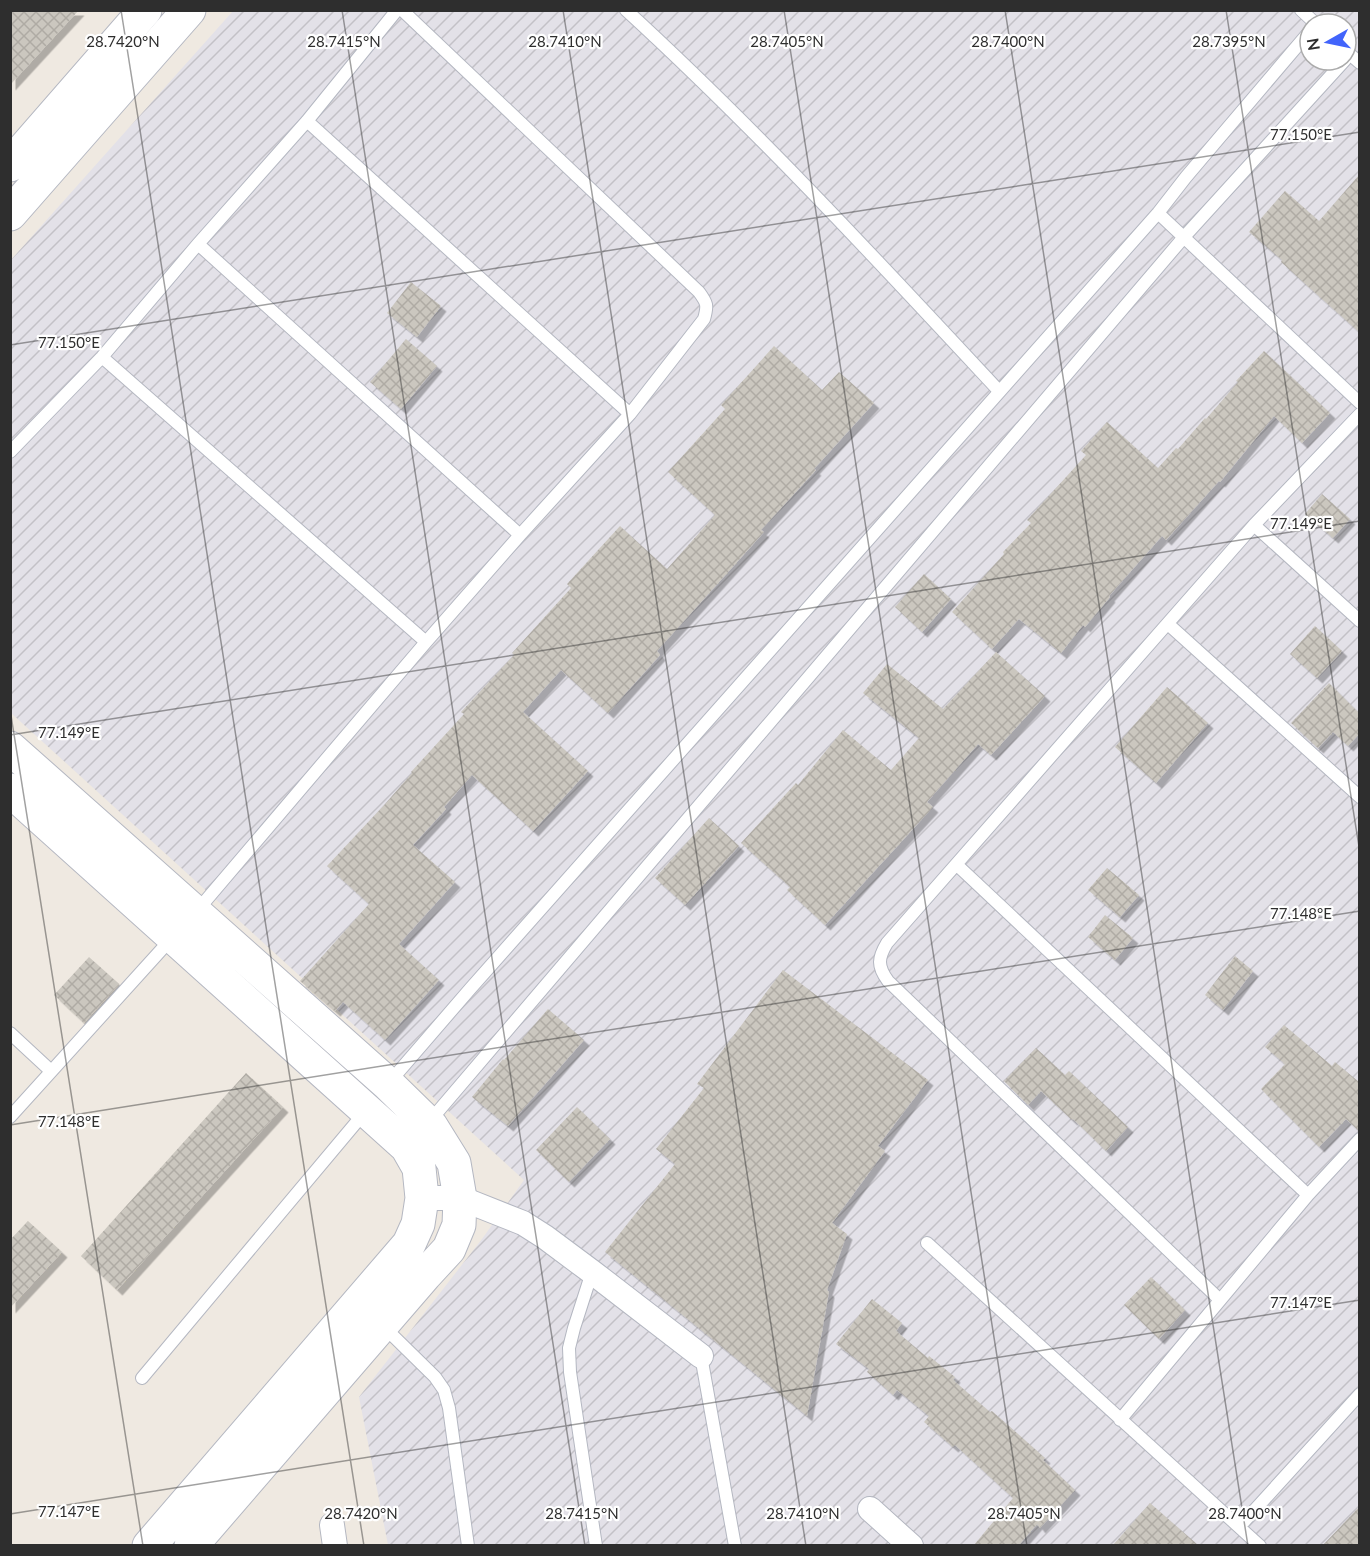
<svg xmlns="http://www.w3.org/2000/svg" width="1370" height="1556" font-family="Lato,sans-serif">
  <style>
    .industrial { fill: url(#industrial-furrows); fill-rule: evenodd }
    .building { fill: url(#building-cross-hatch); filter: url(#shadow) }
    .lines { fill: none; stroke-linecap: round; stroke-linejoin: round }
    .lane-casing { stroke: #b4b7c1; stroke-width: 14 }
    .street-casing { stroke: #b4b7c1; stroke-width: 26 }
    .secondary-casing { stroke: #b4b7c1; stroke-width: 35 }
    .lane { stroke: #fff; stroke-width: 12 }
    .street { stroke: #fff; stroke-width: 24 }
    .secondary { stroke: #fff; stroke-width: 33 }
    .ticks { fill: none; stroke: #2e2e2e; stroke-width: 1.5; stroke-opacity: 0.45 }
    .ticks-label { font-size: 15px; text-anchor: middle; fill: #2e2e2e; stroke: #fff; stroke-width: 4.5; stroke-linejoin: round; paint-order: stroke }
  </style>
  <defs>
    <pattern id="industrial-furrows" width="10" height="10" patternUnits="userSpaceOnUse" patternTransform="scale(1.5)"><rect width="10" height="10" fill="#e3e1e8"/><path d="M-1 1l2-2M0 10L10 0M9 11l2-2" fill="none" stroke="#c3c1c7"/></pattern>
    <pattern id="building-cross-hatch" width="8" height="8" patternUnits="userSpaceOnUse" patternTransform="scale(1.5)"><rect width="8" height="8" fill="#cbc7bf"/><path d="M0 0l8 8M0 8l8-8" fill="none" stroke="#afaba4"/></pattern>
    <filter id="shadow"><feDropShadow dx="5.5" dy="5.5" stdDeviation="0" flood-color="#0004"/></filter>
  </defs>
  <rect width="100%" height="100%" fill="#efe9e1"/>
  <path class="industrial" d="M 233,11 L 1359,11 L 1359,1545 L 388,1545 L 359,1397 L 482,1239 L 524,1180 L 11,713 L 10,261 ZM 1310,24 L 1346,24 L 1346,60 L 1310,60 Z"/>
  <path class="building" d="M 10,10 L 79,10 L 10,85 Z
    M 1359,175 L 1359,332 L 1312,290 L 1281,262 L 1282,260 L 1249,232 L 1285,191 L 1319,221 Z
    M 411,282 L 441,306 L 417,337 L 387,313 Z
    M 406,339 L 437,366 L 401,409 L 370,382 Z
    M 774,346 L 822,390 L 839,372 L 874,403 L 814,469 L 816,470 L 761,530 L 764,532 L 657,651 L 660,655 L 608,713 L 561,670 L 523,712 L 588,771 L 533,831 L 472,775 L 444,807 L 446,809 L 413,845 L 455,882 L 399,944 L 439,980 L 385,1040 L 343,1002 L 335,1011 L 300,981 L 369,904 L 327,866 L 385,804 L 412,773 L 411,772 L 464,714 L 461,712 L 514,655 L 512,653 L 571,588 L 567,584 L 620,526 L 667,569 L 715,515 L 668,472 L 725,409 L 721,405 Z
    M 1264,351 L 1330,413 L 1302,443 L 1274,416 L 1220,482 L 1219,481 L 1166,540 L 1162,536 L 1109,596 L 1110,597 L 1085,627 L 1083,625 L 1061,653 L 1019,619 L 992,649 L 952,612 L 1004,554 L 1003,552 L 1031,523 L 1027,520 L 1086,455 L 1081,451 L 1107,422 L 1158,468 L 1176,448 L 1178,449 L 1205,418 L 1206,419 L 1238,382 L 1236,381 Z
    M 1322,494 L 1350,519 L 1333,538 L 1305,514 Z
    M 924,574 L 951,599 L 922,632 L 895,607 Z
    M 1315,626 L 1342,651 L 1317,678 L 1290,654 Z
    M 996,652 L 1045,696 L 991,755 L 978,744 L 927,802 L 933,807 L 825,925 L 787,890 L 790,887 L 741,843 L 796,783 L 798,785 L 843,730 L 891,770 L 919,738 L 863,693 L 887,664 L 943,709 Z
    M 1329,683 L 1359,713 L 1359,734 L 1348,746 L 1333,732 L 1318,748 L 1291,723 Z
    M 1167,687 L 1208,723 L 1156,783 L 1115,747 Z
    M 709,818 L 739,846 L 685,905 L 655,878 Z
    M 1107,868 L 1139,895 L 1120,917 L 1088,890 Z
    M 1105,915 L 1133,938 L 1115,960 L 1088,937 Z
    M 1235,956 L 1253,971 L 1223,1010 L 1205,995 Z
    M 89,957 L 119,984 L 84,1023 L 54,995 Z
    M 783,970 L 928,1080 L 878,1146 L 885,1151 L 832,1223 L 847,1234 L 827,1290 L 829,1292 L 807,1416 L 605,1252 L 675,1164 L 656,1149 L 704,1088 L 697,1084 Z
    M 548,1009 L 584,1040 L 508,1126 L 472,1097 L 503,1059 L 504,1060 Z
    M 1284,1025 L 1332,1066 L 1335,1062 L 1359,1082 L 1359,1131 L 1346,1119 L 1319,1147 L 1261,1089 L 1285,1064 L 1265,1047 Z
    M 1036,1048 L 1065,1075 L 1069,1071 L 1128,1127 L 1106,1151 L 1073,1119 L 1072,1120 L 1041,1091 L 1028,1105 L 1004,1081 Z
    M 246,1073 L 283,1107 L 117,1290 L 81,1256 Z
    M 577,1107 L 610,1139 L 569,1182 L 536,1150 Z
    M 28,1221 L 62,1252 L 10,1308 L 10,1240 Z
    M 1151,1277 L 1185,1310 L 1159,1339 L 1124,1305 Z
    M 872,1299 L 902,1323 L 896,1331 L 928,1358 L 929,1356 L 955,1377 L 953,1380 L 990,1412 L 992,1411 L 1045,1458 L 1043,1460 L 1075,1490 L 1040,1528 L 1037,1524 L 1019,1545 L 974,1545 L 1013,1498 L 955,1445 L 953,1447 L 924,1422 L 929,1416 L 897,1390 L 893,1395 L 867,1372 L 869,1369 L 836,1344 Z
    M 1150,1503 L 1198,1545 L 1113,1545 Z
    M 1359,1507 L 1359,1545 L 1323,1545 Z"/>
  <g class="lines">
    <g class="lane-casing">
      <path id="lane" d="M 626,10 C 757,130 878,261 999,391
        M 1301,10 L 1316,24
        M 1346,51 L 1360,63
        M 307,121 L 630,414
        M 1158,213 L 1360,403
        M 198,244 L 520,535
        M 102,357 L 426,642
        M 10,452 L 102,357 L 198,244 L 307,121 L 397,10
        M 1254,525 L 1360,621
        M 1168,624 L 1360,797
        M 957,865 L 1308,1195
        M 196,912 L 426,642 L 520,535 L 630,414 L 704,319 C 708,305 707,303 699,292 L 402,10
        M 10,1033 L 51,1071
        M 388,1084 L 470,989 L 1158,213 L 1186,177 L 1310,31
        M 10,1117 L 172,938
        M 429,1122 L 1184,237 L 1345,60
        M 927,1243 L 1260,1546
        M 592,1272 L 574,1328 L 569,1348 L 570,1372 L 596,1546
        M 1220,1300 L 888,981 C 877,966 878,958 887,943 L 1254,525 L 1360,414
        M 383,1326 L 435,1377 L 444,1390 L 449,1408 L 468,1546
        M 701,1356 L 735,1546
        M 142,1378 L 365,1112
        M 1120,1420 L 1308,1195 L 1360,1139
        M 1240,1526 L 1360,1394"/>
    </g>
    <g class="street-casing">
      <path id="street" d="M 422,1198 L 460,1198 L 523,1223 L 545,1237 L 592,1272 L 701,1356
        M 870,1509 L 911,1546
        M 332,1525 L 335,1546"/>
    </g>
    <g class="secondary-casing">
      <path id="secondary" d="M 10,165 L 145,10
        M 10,214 L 189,10
        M 10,748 L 388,1084 L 431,1126 L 454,1163 L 460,1198 L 459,1225 L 449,1249 L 425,1275 L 191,1546
        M 10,790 L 407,1147 L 419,1168 L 422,1198 L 418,1224 L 409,1244 L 149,1546"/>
    </g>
    <use href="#lane" class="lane"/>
    <use href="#street" class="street"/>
    <use href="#secondary" class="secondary"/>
  </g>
  <path class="ticks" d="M 121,10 L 364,1546M 342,10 L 585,1546M 563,10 L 806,1546M 784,10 L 1027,1546M 1005,10 L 1248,1546M 1226,10 L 1360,853M 10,345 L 1360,132M 10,709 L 143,1546M 10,735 L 1360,521M 10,1125 L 1360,911M 10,1514 L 1360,1300"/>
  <g class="ticks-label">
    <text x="1229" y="47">28.7395°N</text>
    <text x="123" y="47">28.7420°N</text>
    <text x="344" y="47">28.7415°N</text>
    <text x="565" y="47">28.7410°N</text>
    <text x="787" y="47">28.7405°N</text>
    <text x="1008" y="47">28.7400°N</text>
    <text x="1301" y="140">77.150°E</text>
    <text x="69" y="348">77.150°E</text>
    <text x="1301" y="529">77.149°E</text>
    <text x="69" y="738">77.149°E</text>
    <text x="1301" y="919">77.148°E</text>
    <text x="69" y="1127">77.148°E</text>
    <text x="1301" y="1308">77.147°E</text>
    <text x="69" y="1517">77.147°E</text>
    <text x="361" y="1519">28.7420°N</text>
    <text x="582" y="1519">28.7415°N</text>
    <text x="803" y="1519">28.7410°N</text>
    <text x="1024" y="1519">28.7405°N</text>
    <text x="1245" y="1519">28.7400°N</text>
  </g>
  <rect width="1370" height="1556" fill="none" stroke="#2e2e2e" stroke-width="24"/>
  <g transform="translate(1328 42) rotate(261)"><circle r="28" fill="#ffffff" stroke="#ababab" stroke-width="1.5"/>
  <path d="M0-4.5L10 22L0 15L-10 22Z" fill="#4264fb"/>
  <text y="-9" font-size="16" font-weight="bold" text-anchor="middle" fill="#2e2e2e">N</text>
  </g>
</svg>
